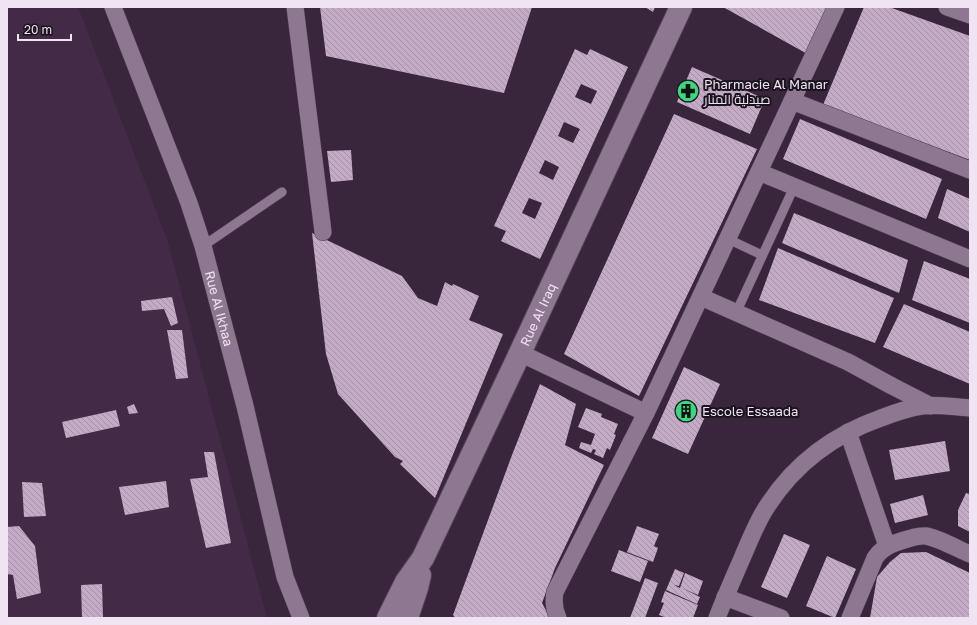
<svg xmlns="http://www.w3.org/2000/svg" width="977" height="625" font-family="'Golos Text',Cairo,sans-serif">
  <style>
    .built { fill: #432b47 }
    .building { fill: url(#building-back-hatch); fill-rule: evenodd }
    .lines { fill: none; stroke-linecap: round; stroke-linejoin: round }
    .lane-casing { stroke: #524255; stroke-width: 10 }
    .street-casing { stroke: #524255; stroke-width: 18 }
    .secondary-casing { stroke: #524255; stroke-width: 24 }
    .lane { stroke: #8e7891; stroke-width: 9 }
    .street { stroke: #8e7891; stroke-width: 17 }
    .secondary { stroke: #8e7891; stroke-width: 22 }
    .labels { text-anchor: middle; stroke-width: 4; stroke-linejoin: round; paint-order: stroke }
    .poi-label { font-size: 13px; fill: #f0e4f2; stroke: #1b131d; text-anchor: start }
    .street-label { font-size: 13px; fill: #f0e4f2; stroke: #1b131d }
  </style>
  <defs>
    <pattern id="building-back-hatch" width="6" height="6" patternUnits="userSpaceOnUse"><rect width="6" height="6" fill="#c3abc6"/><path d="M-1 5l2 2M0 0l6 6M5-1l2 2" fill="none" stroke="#a491a7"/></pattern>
  </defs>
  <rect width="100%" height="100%" fill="#39263c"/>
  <path class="built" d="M 7,7 L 78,7 L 168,242 L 267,618 L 7,618 Z"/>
  <path class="building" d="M 320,7 L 532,7 L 504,93 L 326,56 Z
    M 645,7 L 655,7 L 653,12 Z
    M 723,7 L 831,7 L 811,56 Z
    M 864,7 L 889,7 L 970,36 L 970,160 L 823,105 Z
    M 575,49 L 587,55 L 590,49 L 628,67 L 540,259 L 501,241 L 506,231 L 494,226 ZM 581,84 L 597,91 L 591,104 L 575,97 ZM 564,122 L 580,129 L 573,143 L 558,136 ZM 545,160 L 559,167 L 553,180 L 539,173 ZM 529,198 L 542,203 L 535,219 L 522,213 Z
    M 692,67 L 765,99 L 750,134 L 677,102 Z
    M 674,114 L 757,149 L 639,396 L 564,354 Z
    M 800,119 L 942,179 L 926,219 L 783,159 Z
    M 351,150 L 353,180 L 331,182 L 327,151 Z
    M 947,189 L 970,199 L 970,232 L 938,218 Z
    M 794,213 L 908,260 L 899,293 L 782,243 Z
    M 312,233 L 402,276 L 418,298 L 437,306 L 445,282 L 452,286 L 453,284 L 479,296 L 469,320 L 503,334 L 435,498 L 400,464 L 403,461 L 395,457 L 338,394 L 326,354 Z
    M 778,248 L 894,298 L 875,343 L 759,300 Z
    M 924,261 L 970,279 L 970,323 L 912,300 Z
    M 172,297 L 178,323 L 171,326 L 164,309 L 142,311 L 141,301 Z
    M 904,304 L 970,332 L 970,384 L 883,347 Z
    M 167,330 L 182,330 L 188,378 L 176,379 Z
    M 684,367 L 720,384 L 688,454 L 652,438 Z
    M 540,384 L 576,404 L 565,445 L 604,465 L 555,568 L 542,603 L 550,618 L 455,618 L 453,615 L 512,455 Z
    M 134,404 L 138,413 L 129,414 L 127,407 Z
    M 586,408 L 602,414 L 601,417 L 618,424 L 614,434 L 616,435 L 610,450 L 607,448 L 603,458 L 594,454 L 596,450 L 593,449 L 591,453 L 579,448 L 581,442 L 591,445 L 595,434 L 578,427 Z
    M 116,410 L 120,426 L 66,438 L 62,422 Z
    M 945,441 L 950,471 L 895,480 L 889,450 Z
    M 204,452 L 214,452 L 231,543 L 206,548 L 190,479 L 208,477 Z
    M 166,481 L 169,507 L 125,515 L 119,487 Z
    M 22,482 L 42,483 L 46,516 L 24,517 Z
    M 966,493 L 970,494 L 970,532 L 958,526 L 958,510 Z
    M 923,495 L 928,515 L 895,523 L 890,504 Z
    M 19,526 L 35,546 L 41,593 L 17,599 L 13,575 L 7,574 L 7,527 Z
    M 637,526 L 659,534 L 654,546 L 658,548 L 653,562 L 627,552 Z
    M 784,534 L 810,545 L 787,598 L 761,587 Z
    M 619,550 L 648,561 L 640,582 L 611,571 Z
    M 926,552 L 970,573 L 970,618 L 870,618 L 877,577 L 890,562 L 901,553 Z
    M 827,556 L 856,569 L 835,618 L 806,606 Z
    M 675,569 L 684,573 L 679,586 L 674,585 L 680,588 L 685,573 L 703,581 L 698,595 L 682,588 L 700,597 L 697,604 L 666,590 Z
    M 645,578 L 658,583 L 645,618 L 630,618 Z
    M 102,584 L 103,618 L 82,618 L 81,585 Z
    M 665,591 L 698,605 L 693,618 L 686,617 L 686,618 L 667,618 L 659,615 L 664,603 L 661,602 Z"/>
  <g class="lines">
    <g class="lane-casing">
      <path id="lane" d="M 728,239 L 762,255
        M 203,246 L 282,192
        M 736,313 L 794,187"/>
    </g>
    <g class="street-casing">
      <g id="street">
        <path id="s1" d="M 113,7 L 189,203 L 203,246 L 245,406 L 285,577 L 301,618"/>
        <path d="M 295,7 L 323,232"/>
        <path d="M 947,7 L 970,15"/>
        <path d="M 792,101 L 970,170"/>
        <path d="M 759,172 L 970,259"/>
        <path d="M 701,297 L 848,362 L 892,386 L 931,406"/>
        <path d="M 520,353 L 646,413"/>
        <path d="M 848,432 L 887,546"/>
        <path d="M 725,597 L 781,618"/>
        <path d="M 558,618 C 554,609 553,602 555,592 L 646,413 L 836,7"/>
        <path d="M 717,618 C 725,597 734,577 743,556 C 749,542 755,527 763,513 C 791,466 830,436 881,418 C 894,413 908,408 922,406 C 937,404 954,407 970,408"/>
        <path d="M 850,618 L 875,558 C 880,550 887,546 895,543 C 905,540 915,535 926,536 C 938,538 958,549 970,554"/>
      </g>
    </g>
    <g class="secondary-casing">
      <g id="secondary">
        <path id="s2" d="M 388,618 L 406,582 L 423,558 L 520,353 L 681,7"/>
        <path d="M 407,618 L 417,588 L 420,575"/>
      </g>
    </g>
    <use href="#lane" class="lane"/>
    <use href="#street" class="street"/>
    <use href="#secondary" class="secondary"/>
  </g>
  <defs>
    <g id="pharmacy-disc" transform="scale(1.15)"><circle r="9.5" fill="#3ad77f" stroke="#1b131d"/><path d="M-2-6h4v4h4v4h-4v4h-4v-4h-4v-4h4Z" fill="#111"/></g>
    <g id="building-disc" transform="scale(1.15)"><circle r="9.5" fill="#3ad77f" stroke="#1b131d"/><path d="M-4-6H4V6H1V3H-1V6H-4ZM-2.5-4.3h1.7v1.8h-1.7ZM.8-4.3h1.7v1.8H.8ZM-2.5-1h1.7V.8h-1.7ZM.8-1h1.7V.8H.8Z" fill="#111"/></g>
  </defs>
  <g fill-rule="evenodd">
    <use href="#pharmacy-disc" x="688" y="91"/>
    <use href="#building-disc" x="686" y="411"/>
  </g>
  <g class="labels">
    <g class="poi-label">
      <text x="704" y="89">Pharmacie Al Manar<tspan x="704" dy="15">صيدلية المنار</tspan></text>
      <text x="702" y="416">Escole Essaada</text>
    </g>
    <g class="street-label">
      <text dy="5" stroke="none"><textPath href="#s1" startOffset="320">Rue Al Ikhaa</textPath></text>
      <text dy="5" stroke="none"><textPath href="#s2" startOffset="339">Rue Al Iraq</textPath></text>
    </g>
  </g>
  <rect width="977" height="625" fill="none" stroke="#f0e4f2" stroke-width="16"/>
  <path d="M18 34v6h53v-6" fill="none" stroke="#f0e4f2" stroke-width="2"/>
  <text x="24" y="34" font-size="12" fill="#f0e4f2" stroke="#1b131d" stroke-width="3" paint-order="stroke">20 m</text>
</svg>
